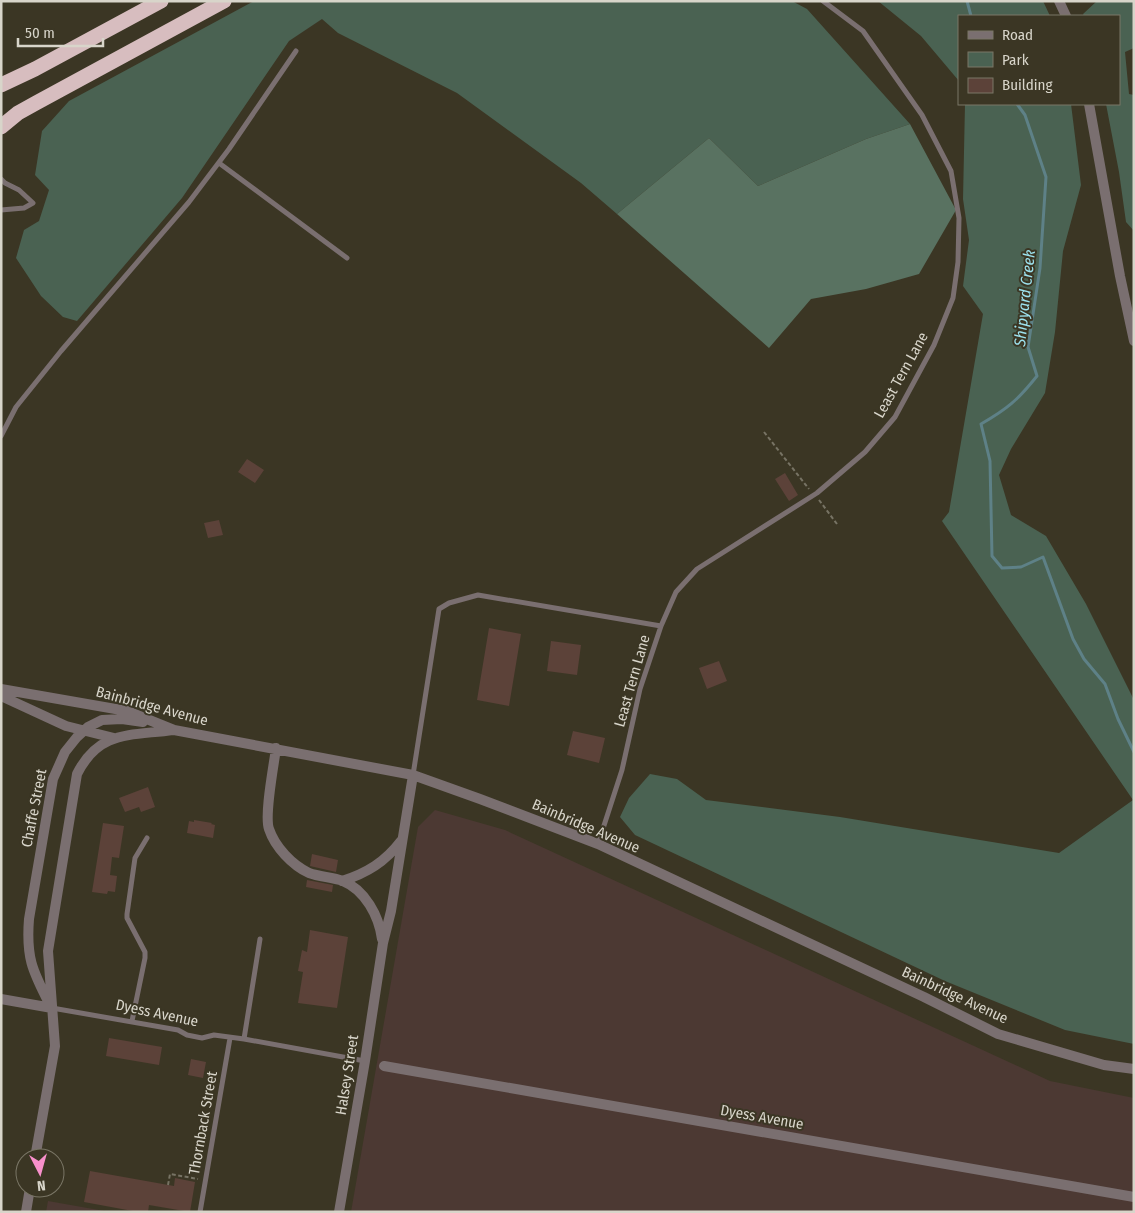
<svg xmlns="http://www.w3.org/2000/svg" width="1135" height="1213" font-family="'Fira Sans Condensed',sans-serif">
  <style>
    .industrial { fill: #4c3933 }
    .green { fill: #4a6252 }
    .forest { fill: #597261 }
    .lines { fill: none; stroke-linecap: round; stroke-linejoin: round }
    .stream { stroke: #5e8187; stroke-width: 3 }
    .building { fill: #5c4239 }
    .path { stroke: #777364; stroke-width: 2; stroke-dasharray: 4 2.5; stroke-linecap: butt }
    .service { stroke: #7a6f70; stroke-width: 5 }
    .minor { stroke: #7a6f70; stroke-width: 10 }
    .tertiary { stroke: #7a6f70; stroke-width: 10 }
    .motorway { stroke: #d7bdbf; stroke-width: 15 }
    .labels { text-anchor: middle; stroke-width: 4; stroke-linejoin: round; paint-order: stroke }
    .street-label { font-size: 15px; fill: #d8d5ca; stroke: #3b3624 }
    .water-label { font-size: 16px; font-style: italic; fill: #9de2ee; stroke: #3b3624 }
  </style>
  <rect width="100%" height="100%" fill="#3b3624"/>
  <path class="industrial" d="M 435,810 L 505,830 L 1050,1081 L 1134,1098 L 1134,1212 L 351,1212 L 418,827 Z
    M 48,1201 L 110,1212 L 46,1212 Z"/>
  <path class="green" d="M 254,1 L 792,1 L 807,9 L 910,124 L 866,139 L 758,186 L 709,138 L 617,214 L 581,183 L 457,93 L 338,33 L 322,19 L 289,41 L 182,198 L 77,321 L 63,317 L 41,296 L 16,258 L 24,230 L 39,221 L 49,190 L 35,175 L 42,131 L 69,101 Z
    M 878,1 L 1043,1 L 1050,16 L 959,16 L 959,81 L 921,36 Z
    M 1097,1 L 1134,1 L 1134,48 L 1125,52 L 1129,94 L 1134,95 L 1134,231 L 1126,222 L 1119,172 L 1106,104 L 1119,104 L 1119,16 L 1084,16 L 1083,14 Z
    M 965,104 L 1071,104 L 1081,185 L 1063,251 L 1055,332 L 1045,393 L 1011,449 L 999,475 L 1011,515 L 1046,536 L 1086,604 L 1134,700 L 1134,1044 L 1065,1030 L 945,981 L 635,835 L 620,817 L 629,798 L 650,774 L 677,779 L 706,800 L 840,817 L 1059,853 L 1133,800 L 942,521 L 949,512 L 983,314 L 963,286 L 969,240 L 963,199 Z"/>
  <path class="forest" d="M 910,124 L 956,210 L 919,274 L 866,289 L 811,299 L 769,348 L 617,214 L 709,138 L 758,186 L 866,139 Z"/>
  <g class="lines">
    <path class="stream" d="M 967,1 L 971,16
      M 1017,104 L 1025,115 L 1046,177 L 1040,268 L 1028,347 L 1037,376 C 1018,400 1007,409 981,424 L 990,461 L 992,556 L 1002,568 L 1021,567 L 1043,557 L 1073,639 L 1084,659 L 1105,684 L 1118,719 L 1134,752"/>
  </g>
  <path class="building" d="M 247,459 L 264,470 L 255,483 L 238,472 Z
    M 785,473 L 798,495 L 789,501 L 775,479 Z
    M 219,520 L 223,535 L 208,538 L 204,523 Z
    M 489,628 L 521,634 L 509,706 L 477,700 Z
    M 551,641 L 581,645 L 577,675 L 547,671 Z
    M 719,661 L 727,681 L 707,689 L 699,668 Z
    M 573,731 L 605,738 L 599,763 L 567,755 Z
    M 148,787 L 155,807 L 141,812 L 139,807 L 125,812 L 119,798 Z
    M 194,820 L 212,823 L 211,824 L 215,825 L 213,838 L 187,833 L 189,821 L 194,822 Z
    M 103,823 L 124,826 L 119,858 L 112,857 L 110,875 L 117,876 L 115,892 L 108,891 L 107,894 L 92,892 Z
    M 312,854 L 338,860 L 336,872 L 310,866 Z
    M 307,880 L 333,885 L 332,892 L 306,887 Z
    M 310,930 L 348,937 L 337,1008 L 298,1003 L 303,972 L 298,971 L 302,950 L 307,952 Z
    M 109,1038 L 162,1047 L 159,1065 L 106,1056 Z
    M 191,1059 L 206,1062 L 203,1078 L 188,1075 Z
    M 90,1171 L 174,1186 L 175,1178 L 195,1182 L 190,1212 L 149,1205 L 148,1212 L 138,1212 L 84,1202 Z"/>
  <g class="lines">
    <path class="path" d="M 764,432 L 809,489
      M 819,500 L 837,524
      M 168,1185 L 170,1174 L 198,1179"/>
    <path class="service" d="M 219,163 L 347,258
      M 1,179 L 5,183 L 19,190 L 33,203 L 24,208 L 1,210
      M 1,436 L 16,407 L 61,351 L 189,202 L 229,149 L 296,51
      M 413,775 L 439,609 L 449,603 L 478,595 L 661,626
      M 598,844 L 622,770 L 640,689 L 661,626 L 676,592 L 697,569 L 817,493 L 865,452 L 895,417 L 934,345 L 953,298 L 958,262 L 959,218 L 951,171 L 922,115 L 863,31 L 823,1
      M 52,1008 L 178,1030 L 187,1035 L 202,1038 L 214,1035 L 244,1039 L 365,1061
      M 132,1021 L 145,958 L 145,952 L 127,918 L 127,914 L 135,858 L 147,838
      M 244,1039 L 260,939
      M 200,1212 L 230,1038"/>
    <path class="minor" d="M 1,689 L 127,711 L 174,730 L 413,775 L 480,799 L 598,844 L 924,997 L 998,1034 L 1104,1065 L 1134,1069
      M 1,696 L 66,726 L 114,738
      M 276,748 C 274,765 264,815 269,829 C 275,847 292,865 309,873 C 320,877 332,877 343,881 C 365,890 379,916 382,939
      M 342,881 C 367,873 385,862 401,841
      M 1,999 L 52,1008
      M 49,1003 C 32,970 26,957 29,919 L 53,779 L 65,752 L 77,737 L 88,727 L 102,720 L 122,719 L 143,722
      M 384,1066 L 1134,1197
      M 35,1158 L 55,1046 L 48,951 L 77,774 C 99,730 130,736 173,730
      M 26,1212 L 30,1188
      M 339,1212 L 365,1061 L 383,943 L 391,911 L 413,775"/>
    <path class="tertiary" d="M 1059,1 L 1066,16
      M 1089,104 L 1120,276 L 1134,341"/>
    <path class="motorway" d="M 1,85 L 35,69 L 161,1
      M 1,127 L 18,113 L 36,103 L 224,1"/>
  </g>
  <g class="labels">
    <g class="street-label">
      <text transform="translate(901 375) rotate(-61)" y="5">Least Tern Lane</text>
      <text transform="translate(632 681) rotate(-74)" y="5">Least Tern Lane</text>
      <text transform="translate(152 706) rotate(15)" y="5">Bainbridge Avenue</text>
      <text transform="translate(34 808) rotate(-79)" y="5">Chaffe Street</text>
      <text transform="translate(586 826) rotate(23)" y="5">Bainbridge Avenue</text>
      <text transform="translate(955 995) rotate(25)" y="5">Bainbridge Avenue</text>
      <text transform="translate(157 1013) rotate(12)" y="5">Dyess Avenue</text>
      <text transform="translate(347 1075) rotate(-81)" y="5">Halsey Street</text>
      <text transform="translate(762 1117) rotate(10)" y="5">Dyess Avenue</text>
      <text transform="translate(203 1123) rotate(-80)" y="5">Thornback Street</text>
    </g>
    <g class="water-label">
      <text transform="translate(1024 298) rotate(-84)" y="6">Shipyard Creek</text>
    </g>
  </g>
  <rect width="1135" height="1213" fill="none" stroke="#d8d5ca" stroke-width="5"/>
  <rect x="958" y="15" width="162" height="90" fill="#3b3624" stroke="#7a7666"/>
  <rect x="968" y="31" width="25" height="8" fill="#7a6f70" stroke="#7a7666"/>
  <text x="1002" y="40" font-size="15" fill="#d8d5ca">Road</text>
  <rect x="968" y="52" width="25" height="15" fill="#4a6252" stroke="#7a7666"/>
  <text x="1002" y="65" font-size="15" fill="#d8d5ca">Park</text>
  <rect x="968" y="78" width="25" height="15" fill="#5c4239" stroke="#7a7666"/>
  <text x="1002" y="90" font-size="15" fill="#d8d5ca">Building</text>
  <g transform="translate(40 1173) rotate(174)"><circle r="24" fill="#3b3624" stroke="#7a7666"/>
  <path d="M0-4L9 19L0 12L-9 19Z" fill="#f890cb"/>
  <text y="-8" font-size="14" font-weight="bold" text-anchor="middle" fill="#d8d5ca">N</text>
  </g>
  <path d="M18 38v8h85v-8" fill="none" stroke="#d8d5ca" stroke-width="2.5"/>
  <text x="25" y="38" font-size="15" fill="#d8d5ca" stroke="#3b3624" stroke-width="4" paint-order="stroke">50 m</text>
</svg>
